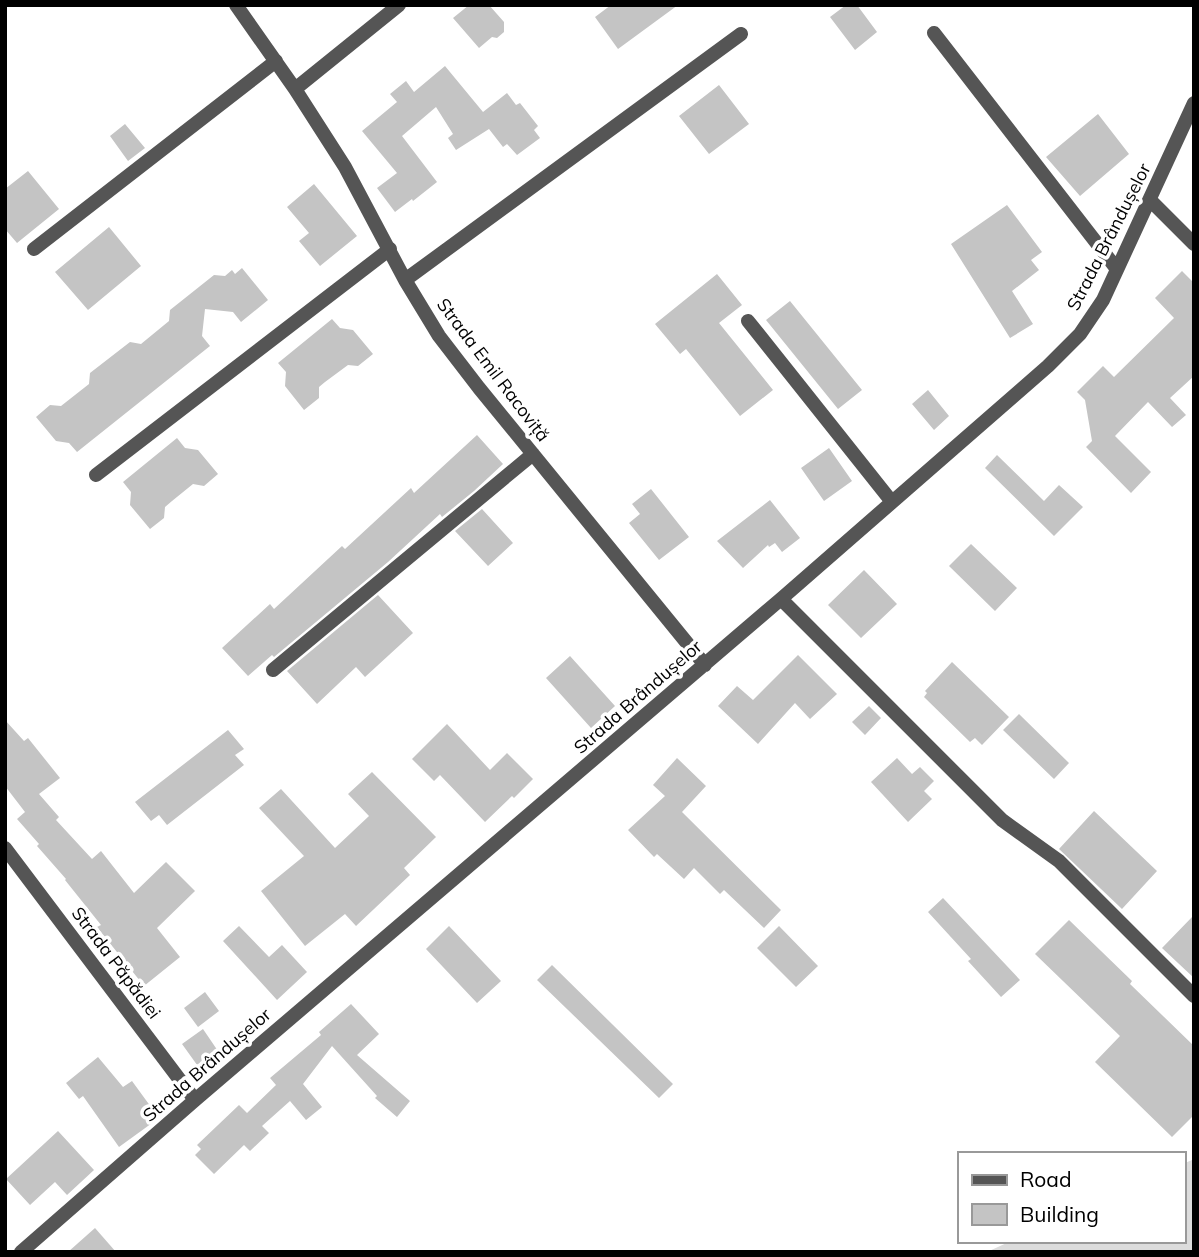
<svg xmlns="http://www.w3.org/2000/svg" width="1199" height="1257" font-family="Mulish,sans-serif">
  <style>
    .green { fill: #dcdcdc }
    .building { fill: #c4c4c4 }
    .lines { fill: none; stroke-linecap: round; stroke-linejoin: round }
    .street { stroke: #555; stroke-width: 14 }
    .labels { text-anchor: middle; stroke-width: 7; stroke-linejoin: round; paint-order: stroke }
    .street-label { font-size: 18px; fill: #000; stroke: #fff }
  </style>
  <rect width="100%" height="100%" fill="#fff"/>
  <path class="green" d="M 1194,1159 L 1194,1252 L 987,1252 L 1011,1241 L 1183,1241 L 1183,1164 Z"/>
  <path class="building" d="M 469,5 L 489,5 L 504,22 L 504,32 L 497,38 L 492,37 L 479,48 L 453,18 Z
    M 611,5 L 678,5 L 618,49 L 595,17 Z
    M 846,5 L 857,5 L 877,32 L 855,50 L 830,17 Z
    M 445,66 L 483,112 L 507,93 L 516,105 L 520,103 L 538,126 L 534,130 L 540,138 L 517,155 L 507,144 L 503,147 L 489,129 L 456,150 L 448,138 L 453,134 L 436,107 L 402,136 L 437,182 L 413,201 L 412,199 L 395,212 L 377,188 L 397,173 L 362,131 L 397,102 L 390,94 L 406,81 L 414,92 Z
    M 719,85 L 749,124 L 709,154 L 679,116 Z
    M 1098,114 L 1129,154 L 1080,196 L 1046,157 Z
    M 125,124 L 145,148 L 128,161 L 110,136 Z
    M 28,171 L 59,209 L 17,243 L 5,229 L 5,189 Z
    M 314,184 L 357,236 L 320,266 L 299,241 L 309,233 L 287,207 Z
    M 1007,205 L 1042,252 L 1031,260 L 1039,270 L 1012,291 L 1033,324 L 1010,338 L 951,244 Z
    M 109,227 L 141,266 L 88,310 L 55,272 Z
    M 242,268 L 268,300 L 241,322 L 233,312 L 205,309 L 202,336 L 210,346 L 77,452 L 69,443 L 56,441 L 36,417 L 50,405 L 61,406 L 89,384 L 90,373 L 130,342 L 141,344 L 169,321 L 170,310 L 214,275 L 225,276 L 232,270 L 235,274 Z
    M 1182,271 L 1194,283 L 1194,338 L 1183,327 L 1194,338 L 1194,376 L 1170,398 L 1186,415 L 1172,427 L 1148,402 L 1115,436 L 1151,472 L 1131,493 L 1086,447 L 1092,441 L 1085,400 L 1077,392 L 1103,366 L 1114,377 L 1174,318 L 1155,298 Z
    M 717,274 L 742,305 L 719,323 L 773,390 L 740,416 L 686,349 L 680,354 L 655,324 Z
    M 790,301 L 862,390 L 838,409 L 766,320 Z
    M 332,319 L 340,328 L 353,330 L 373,354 L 358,366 L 348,365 L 325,382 L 319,387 L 319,398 L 304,410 L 285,386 L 286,372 L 278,363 Z
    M 928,390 L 949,416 L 934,430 L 912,404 Z
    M 477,435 L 503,464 L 474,491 L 442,517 L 440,514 L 388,562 L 274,657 L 272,655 L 248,676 L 222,648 L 270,604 L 274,609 L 342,546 L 345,549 L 411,488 L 414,493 Z
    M 177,438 L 185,448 L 198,450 L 218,474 L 204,486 L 193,484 L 172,501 L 165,507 L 164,518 L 150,529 L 130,505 L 131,492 L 123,482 Z
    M 829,448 L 852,481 L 824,501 L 801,468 Z
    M 997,455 L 1044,501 L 1059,485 L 1083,507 L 1054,536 L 985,468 Z
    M 651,489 L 689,537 L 659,560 L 629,523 L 640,514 L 632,504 Z
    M 770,500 L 800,538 L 782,552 L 775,543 L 769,547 L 768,545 L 743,568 L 717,541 Z
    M 482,509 L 513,543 L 488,566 L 455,531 Z
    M 971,544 L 1017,588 L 995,611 L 949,566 Z
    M 864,570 L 897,604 L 861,638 L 828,605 Z
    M 378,595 L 413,633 L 365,677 L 356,667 L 317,704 L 287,671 Z
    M 798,655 L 837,694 L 810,719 L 795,703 L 758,744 L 718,706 L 737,686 L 753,700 Z
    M 570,656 L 615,706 L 591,728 L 546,678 Z
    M 952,662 L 1009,717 L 982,745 L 975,738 L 970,742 L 924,697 L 927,693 L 925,691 Z
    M 869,706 L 881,718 L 865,735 L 852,722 Z
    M 1019,714 L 1069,763 L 1054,779 L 1003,730 Z
    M 5,720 L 24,741 L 28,738 L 60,778 L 39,794 L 59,817 L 56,820 L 92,859 L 101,851 L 134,893 L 166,862 L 195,891 L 157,928 L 180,957 L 144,986 L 97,927 L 101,925 L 65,880 L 66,879 L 37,846 L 39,844 L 17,819 L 25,812 L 5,786 Z
    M 447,724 L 490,770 L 507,753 L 533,779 L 514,798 L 512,796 L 485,822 L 440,775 L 434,781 L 412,759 Z
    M 228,730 L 244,749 L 235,755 L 244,765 L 167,825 L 159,815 L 151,821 L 135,802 Z
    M 677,758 L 706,786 L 682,812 L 781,910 L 764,928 L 724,890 L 720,894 L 694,868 L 684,879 L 657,854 L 654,857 L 628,830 L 665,796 L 653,785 Z
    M 897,758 L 912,774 L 920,767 L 934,781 L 924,791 L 932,799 L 908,822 L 871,782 Z
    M 372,772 L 436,837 L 404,868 L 410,875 L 356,926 L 345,914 L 305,946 L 261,891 L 304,856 L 259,808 L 281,789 L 335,848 L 369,816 L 348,794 Z
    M 1094,811 L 1157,871 L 1122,909 L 1059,849 Z
    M 943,898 L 1020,980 L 1001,997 L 968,961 L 971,959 L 928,912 Z
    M 1194,915 L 1194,978 L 1162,948 Z
    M 1069,920 L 1132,981 L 1130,984 L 1194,1046 L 1194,1115 L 1172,1137 L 1095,1062 L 1120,1036 L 1035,954 Z
    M 239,926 L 269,957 L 282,945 L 307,972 L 277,1000 L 223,941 Z
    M 449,926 L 501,981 L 477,1003 L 426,949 Z
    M 779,926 L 818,966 L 796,987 L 757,948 Z
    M 552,965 L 673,1084 L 659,1098 L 537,980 Z
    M 205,992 L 219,1011 L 198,1027 L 184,1008 Z
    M 351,1004 L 379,1034 L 357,1055 L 410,1101 L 397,1117 L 375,1098 L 377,1096 L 332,1046 L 303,1084 L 322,1107 L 306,1120 L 290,1101 L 262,1126 L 269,1133 L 250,1151 L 244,1145 L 214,1174 L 195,1155 L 201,1149 L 197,1145 L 239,1105 L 247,1113 L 276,1085 L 270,1078 L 321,1035 L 319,1032 Z
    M 203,1029 L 220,1054 L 200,1069 L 182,1044 Z
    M 98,1057 L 123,1087 L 132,1081 L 159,1118 L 119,1147 L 83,1096 L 79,1099 L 66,1083 Z
    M 58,1131 L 94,1170 L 67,1195 L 55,1182 L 30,1205 L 6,1179 Z
    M 95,1228 L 116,1252 L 68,1252 Z"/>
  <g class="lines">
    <path class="street" d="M 236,5 L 295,89 L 345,167 L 405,280 L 439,336 L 479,388 L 705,665
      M 934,33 L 1116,268
      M 295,89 L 399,5
      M 1150,200 L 1194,244
      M 34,249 L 276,61
      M 405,280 L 741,34
      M 748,321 L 892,502
      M 96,475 L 390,249
      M 781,599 L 1002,820 L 1059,861 L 1194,996
      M 273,670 L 533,454
      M 5,848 L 195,1100
      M 21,1252 L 195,1100 L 781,599 L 1048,366 L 1080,334 L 1103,300 L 1194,103"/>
  </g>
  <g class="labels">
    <g class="street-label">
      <text transform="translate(1109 237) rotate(-63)" y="6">Strada Brândușelor</text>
      <text transform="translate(493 370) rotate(53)" y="6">Strada Emil Racoviță</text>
      <text transform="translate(638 697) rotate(-41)" y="6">Strada Brândușelor</text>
      <text transform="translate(116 963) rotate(53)" y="6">Strada Păpădiei</text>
      <text transform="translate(207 1065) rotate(-41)" y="6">Strada Brândușelor</text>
    </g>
  </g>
  <rect width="1199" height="1257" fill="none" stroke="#000000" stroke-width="14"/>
  <rect x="958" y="1152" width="228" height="91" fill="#ffffff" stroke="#999999" stroke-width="2"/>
  <rect x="972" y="1175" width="35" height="10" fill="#555555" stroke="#999999" stroke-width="2"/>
  <text x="1020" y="1187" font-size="21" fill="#000000">Road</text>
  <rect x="972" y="1204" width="35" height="21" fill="#c4c4c4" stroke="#999999" stroke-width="2"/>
  <text x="1020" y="1222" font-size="21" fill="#000000">Building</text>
</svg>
